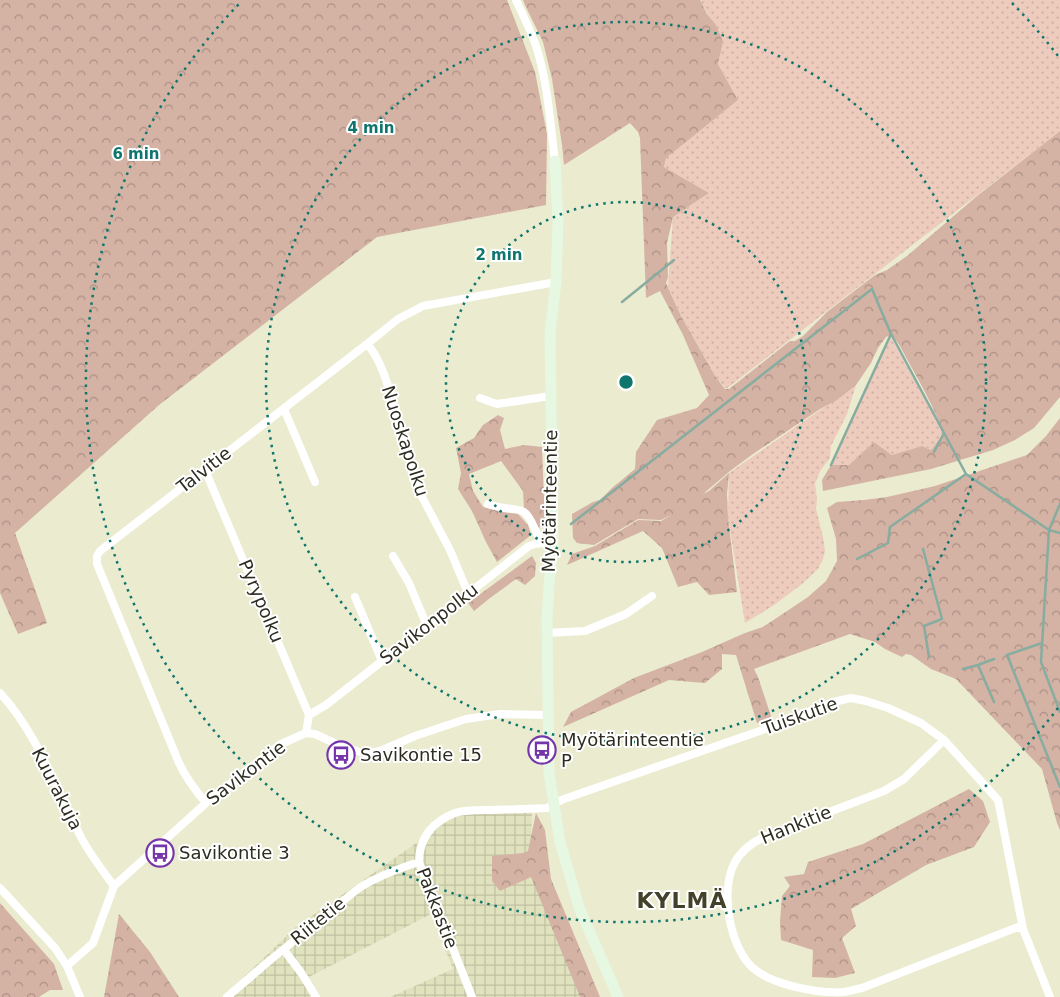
<svg xmlns="http://www.w3.org/2000/svg" width="1060" height="997" font-family="'DejaVu Sans',sans-serif">
  <style>
    .industrial { fill: url(#industrial-grid) }
    .grass { fill: url(#grass-dots) }
    .forest { fill: url(#forest-crowns) }
    .lines { fill: none; stroke-linecap: round; stroke-linejoin: round }
    .stream { stroke: #87aca0; stroke-width: 2.5 }
    .street { stroke: #fff; stroke-width: 8 }
    .secondary { stroke: #e6f7e2; stroke-width: 11 }
    .ring { fill: none; stroke: #0f766e; stroke-width: 2.5; stroke-dasharray: 2.5 5 }
    .labels { text-anchor: middle; stroke-width: 4; stroke-linejoin: round; paint-order: stroke }
    .street-label { font-size: 18px; fill: #2d2d22; stroke: #fff }
    .poi-label { font-size: 18px; fill: #2d2d22; stroke: #fff; text-anchor: start }
    .district-label { font-size: 22px; font-weight: bold; letter-spacing: 1px; fill: #42422b; stroke: #fff }
    .centre { fill: #0f766e; stroke: #fff; stroke-width: 2.5 }
    .ring-label { font-size: 15px; text-anchor: middle; font-weight: bold; fill: #0f766e; stroke: #fff; stroke-width: 4; stroke-linejoin: round; paint-order: stroke }
  </style>
  <defs>
    <pattern id="industrial-grid" width="8" height="8" patternUnits="userSpaceOnUse" patternTransform="scale(1.25)"><rect width="8" height="8" fill="#e0e1bd"/><path d="M0 4h8M4 0v8" fill="none" stroke="#c0c1a2"/></pattern>
    <pattern id="grass-dots" width="8" height="8" patternUnits="userSpaceOnUse" patternTransform="scale(1.25)"><rect width="8" height="8" fill="#edcbbd"/><path d="M2 2h.1M6 6h.1" fill="none" stroke="#ccafa2" stroke-width="1.8" stroke-linecap="round"/></pattern>
    <pattern id="forest-crowns" width="20" height="18" patternUnits="userSpaceOnUse" patternTransform="scale(1.25)"><rect width="20" height="18" fill="#d4b2a4"/><path d="M2 6a3 3 0 1 1 6 0M12 15a3 3 0 1 1 6 0" fill="none" stroke="#ac9185"/></pattern>
  </defs>
  <rect width="100%" height="100%" fill="#ebebcf"/>
  <path class="industrial" d="M 532,805 L 531,870 L 587,997 L 390,997 L 453,969 L 431,914 L 309,977 L 316,992 L 310,997 L 223,997 L 296,927 L 468,807 Z"/>
  <path class="grass" d="M 700,0 L 1060,0 L 1060,131 L 726,389 L 715,376 L 681,316 L 668,286 L 673,217 L 709,193 L 664,167 L 666,157 L 738,100 L 718,64 L 723,42 Z
    M 890,336 L 944,433 L 931,450 L 922,446 L 892,455 L 874,442 L 849,465 L 831,465 Z
    M 856,385 L 847,414 L 831,446 L 830,458 L 820,471 L 815,484 L 817,499 L 816,509 L 823,537 L 825,551 L 823,559 L 818,569 L 802,584 L 774,605 L 745,623 L 728,517 L 729,473 Z"/>
  <path class="forest" d="M 0,0 L 507,0 L 535,72 L 547,134 L 546,205 L 377,237 L 159,405 L 15,533 L 47,623 L 18,634 L 0,593 Z
    M 523,0 L 700,0 L 707,14 L 716,25 L 723,42 L 718,64 L 738,100 L 666,158 L 664,167 L 709,193 L 673,217 L 667,243 L 668,277 L 666,283 L 681,316 L 715,376 L 725,389 L 729,389 L 790,341 L 795,341 L 803,336 L 827,312 L 875,275 L 887,270 L 907,256 L 977,196 L 1060,131 L 1060,397 L 1034,428 L 1015,440 L 993,450 L 931,469 L 823,491 L 822,480 L 831,465 L 849,465 L 874,442 L 892,455 L 922,446 L 931,450 L 944,433 C 934,408 921,384 908,361 C 903,352 899,342 891,335 L 886,337 L 878,348 L 871,363 L 856,385 L 837,400 L 820,409 L 753,454 L 730,471 L 703,494 L 709,491 L 729,473 L 727,494 L 728,517 L 737,592 L 709,595 L 697,582 L 678,587 L 662,548 L 643,531 L 567,565 L 572,554 L 595,546 L 638,520 L 661,521 L 673,514 L 661,520 L 638,519 L 594,545 L 577,543 L 573,538 L 572,514 L 593,502 L 600,500 L 612,488 L 635,469 L 636,452 L 657,420 L 697,408 L 709,395 L 683,335 L 660,291 L 646,298 L 640,138 L 638,132 L 630,123 L 564,165 L 562,145 L 552,79 L 543,42 L 525,5 Z
    M 498,415 L 504,418 L 500,430 L 505,449 L 524,445 L 542,447 L 545,525 L 538,528 L 524,508 L 523,491 L 501,461 L 469,474 L 473,491 L 483,507 L 503,512 L 518,514 L 528,525 L 531,535 L 497,562 L 486,542 L 472,511 L 458,489 L 461,473 L 456,448 L 474,438 L 483,425 Z
    M 1060,418 L 1060,830 L 1057,823 L 1042,769 L 956,679 L 931,669 L 911,655 L 906,654 L 902,657 L 885,649 L 875,642 L 850,634 L 754,669 L 758,677 L 772,719 L 757,723 L 736,655 L 722,654 L 722,669 L 705,683 L 669,680 L 563,727 L 571,712 L 634,678 L 702,652 L 745,633 L 763,627 L 808,597 L 826,581 L 837,561 L 836,539 L 827,508 L 837,502 L 864,500 L 887,497 L 935,486 L 1027,455 L 1046,436 Z
    M 532,556 L 536,563 L 535,576 L 525,585 L 516,579 L 490,598 L 474,611 L 468,603 Z
    M 969,789 L 983,801 L 990,822 L 974,847 L 926,865 L 851,909 L 856,926 L 842,938 L 855,973 L 835,978 L 812,977 L 813,950 L 781,940 L 780,921 L 782,896 L 790,886 L 784,877 L 804,874 L 808,862 L 863,844 Z
    M 536,813 L 545,830 L 551,879 L 600,997 L 580,997 L 531,877 L 500,891 L 492,881 L 492,856 L 523,853 L 528,851 Z
    M 0,903 L 54,964 L 63,990 L 50,990 L 39,997 L 0,997 Z
    M 119,914 L 150,952 L 179,997 L 104,997 Z"/>
  <g class="lines">
    <path class="stream" d="M 622,302 L 674,260
      M 934,452 L 944,433
      M 831,465 L 891,334 L 966,474
      M 1060,504 L 1049,530 L 1041,662 L 1060,712
      M 571,524 L 872,289 L 891,334
      M 923,549 L 942,619 L 924,626 L 929,657
      M 857,559 L 888,543 L 890,527 L 966,474 L 1049,530 L 1060,533
      M 1042,643 L 1007,655 L 1060,787
      M 978,665 L 994,659
      M 963,669 L 978,665 L 994,702"/>
    <path class="street" d="M 516,0 C 523,15 531,31 536,46 C 548,83 550,122 555,161
      M 367,344 C 383,361 390,394 397,416 C 403,439 410,461 416,484 L 421,495 L 450,550 L 468,593
      M 480,398 L 497,404 L 551,396
      M 284,409 L 315,482
      M 205,470 L 309,715 L 306,733
      M 488,504 C 494,506 499,507 504,508 C 521,510 525,508 533,525 C 536,531 538,537 542,543
      M 393,556 L 409,583 L 427,626
      M 355,597 L 382,661
      M 547,633 L 585,631 L 626,614 L 652,596
      M 0,693 C 38,734 56,790 82,839 C 91,856 103,871 114,886
      M 309,715 L 326,705 L 529,546 C 537,542 544,543 553,544
      M 944,740 L 904,779 L 884,791 L 764,837 C 751,843 740,852 734,864 C 720,892 730,948 753,968 C 773,985 818,994 844,992 C 850,991 856,989 862,988 L 1018,927 L 1023,929
      M 206,803 C 195,790 186,778 179,763 L 97,564 L 97,556 L 100,551 L 367,344 L 398,319 L 423,306 L 556,282
      M 0,888 L 55,948 L 67,966 L 80,997
      M 284,950 L 302,974 L 316,997
      M 67,966 L 93,943 L 114,886 L 206,803 L 281,744 L 306,733 L 315,734 L 341,746 L 360,752 L 370,753 L 380,751 L 415,736 L 466,719 L 500,714 L 547,715
      M 227,997 L 269,961 L 359,888 C 378,876 397,869 419,862
      M 472,997 L 419,862 C 419,838 433,821 455,813 C 467,809 481,810 493,810 C 511,809 529,809 547,808 L 553,804 L 564,799 L 768,728 L 833,702 L 851,698 L 866,701 L 888,708 L 921,723 L 944,740 L 998,800 L 1023,929 L 1050,997"/>
    <path class="secondary" d="M 555,161 L 558,222 L 556,282 L 550,333 L 553,544 L 549,585 L 547,620 L 549,773 L 560,842 L 579,907 L 618,997"/>
  </g>
  <g class="ring">
    <circle cx="626" cy="382" r="180"/>
    <circle cx="626" cy="382" r="360"/>
    <path d="M1058 708A541 541 0 1 1 240 3M1012 3A541 541 0 0 1 1058 56"/>
  </g>
  <defs>
    <g id="bus-ring" transform="scale(1.4375)"><circle r="9.5" fill="#fff" stroke="#7636ab" stroke-width="1.5"/><path d="M-5-6H5V4H4V6H2V4H-2V6H-4V4H-5ZM-3.5-4V0h7V-4ZM-3.5 1.2v1.5H-2V1.2ZM2 1.2v1.5H3.5V1.2Z" fill="#7636ab"/></g>
  </defs>
  <g fill-rule="evenodd">
    <use href="#bus-ring" x="542" y="750"/>
    <use href="#bus-ring" x="341" y="755"/>
    <use href="#bus-ring" x="160" y="853"/>
  </g>
  <g class="labels">
    <g class="street-label">
      <text transform="translate(405 441) rotate(72)" y="6">Nuoskapolku</text>
      <text transform="translate(204 470) rotate(-38)" y="6">Talvitie</text>
      <text transform="translate(550 501) rotate(-89)" y="6">Myötärinteentie</text>
      <text transform="translate(261 601) rotate(67)" y="6">Pyrypolku</text>
      <text transform="translate(429 624) rotate(-38)" y="6">Savikonpolku</text>
      <text transform="translate(800 716) rotate(-20)" y="6">Tuiskutie</text>
      <text transform="translate(246 773) rotate(-37)" y="6">Savikontie</text>
      <text transform="translate(57 789) rotate(63)" y="6">Kuurakuja</text>
      <text transform="translate(796 825) rotate(-22)" y="6">Hankitie</text>
      <text transform="translate(437 908) rotate(69)" y="6">Pakkastie</text>
      <text transform="translate(318 921) rotate(-39)" y="6">Riitetie</text>
    </g>
    <g class="poi-label">
      <text x="561" y="746">Myötärinteentie<tspan x="561" dy="21">P</tspan></text>
      <text x="360" y="761">Savikontie 15</text>
      <text x="179" y="859">Savikontie 3</text>
    </g>
    <g class="district-label">
      <text x="682" y="908">KYLMÄ</text>
    </g>
  </g>
  <circle cx="626" cy="382" r="8" class="centre"/>
  <g class="ring-label">
    <text x="371" y="133">4 min</text>
    <text x="136" y="159">6 min</text>
    <text x="499" y="260">2 min</text>
  </g>
</svg>
